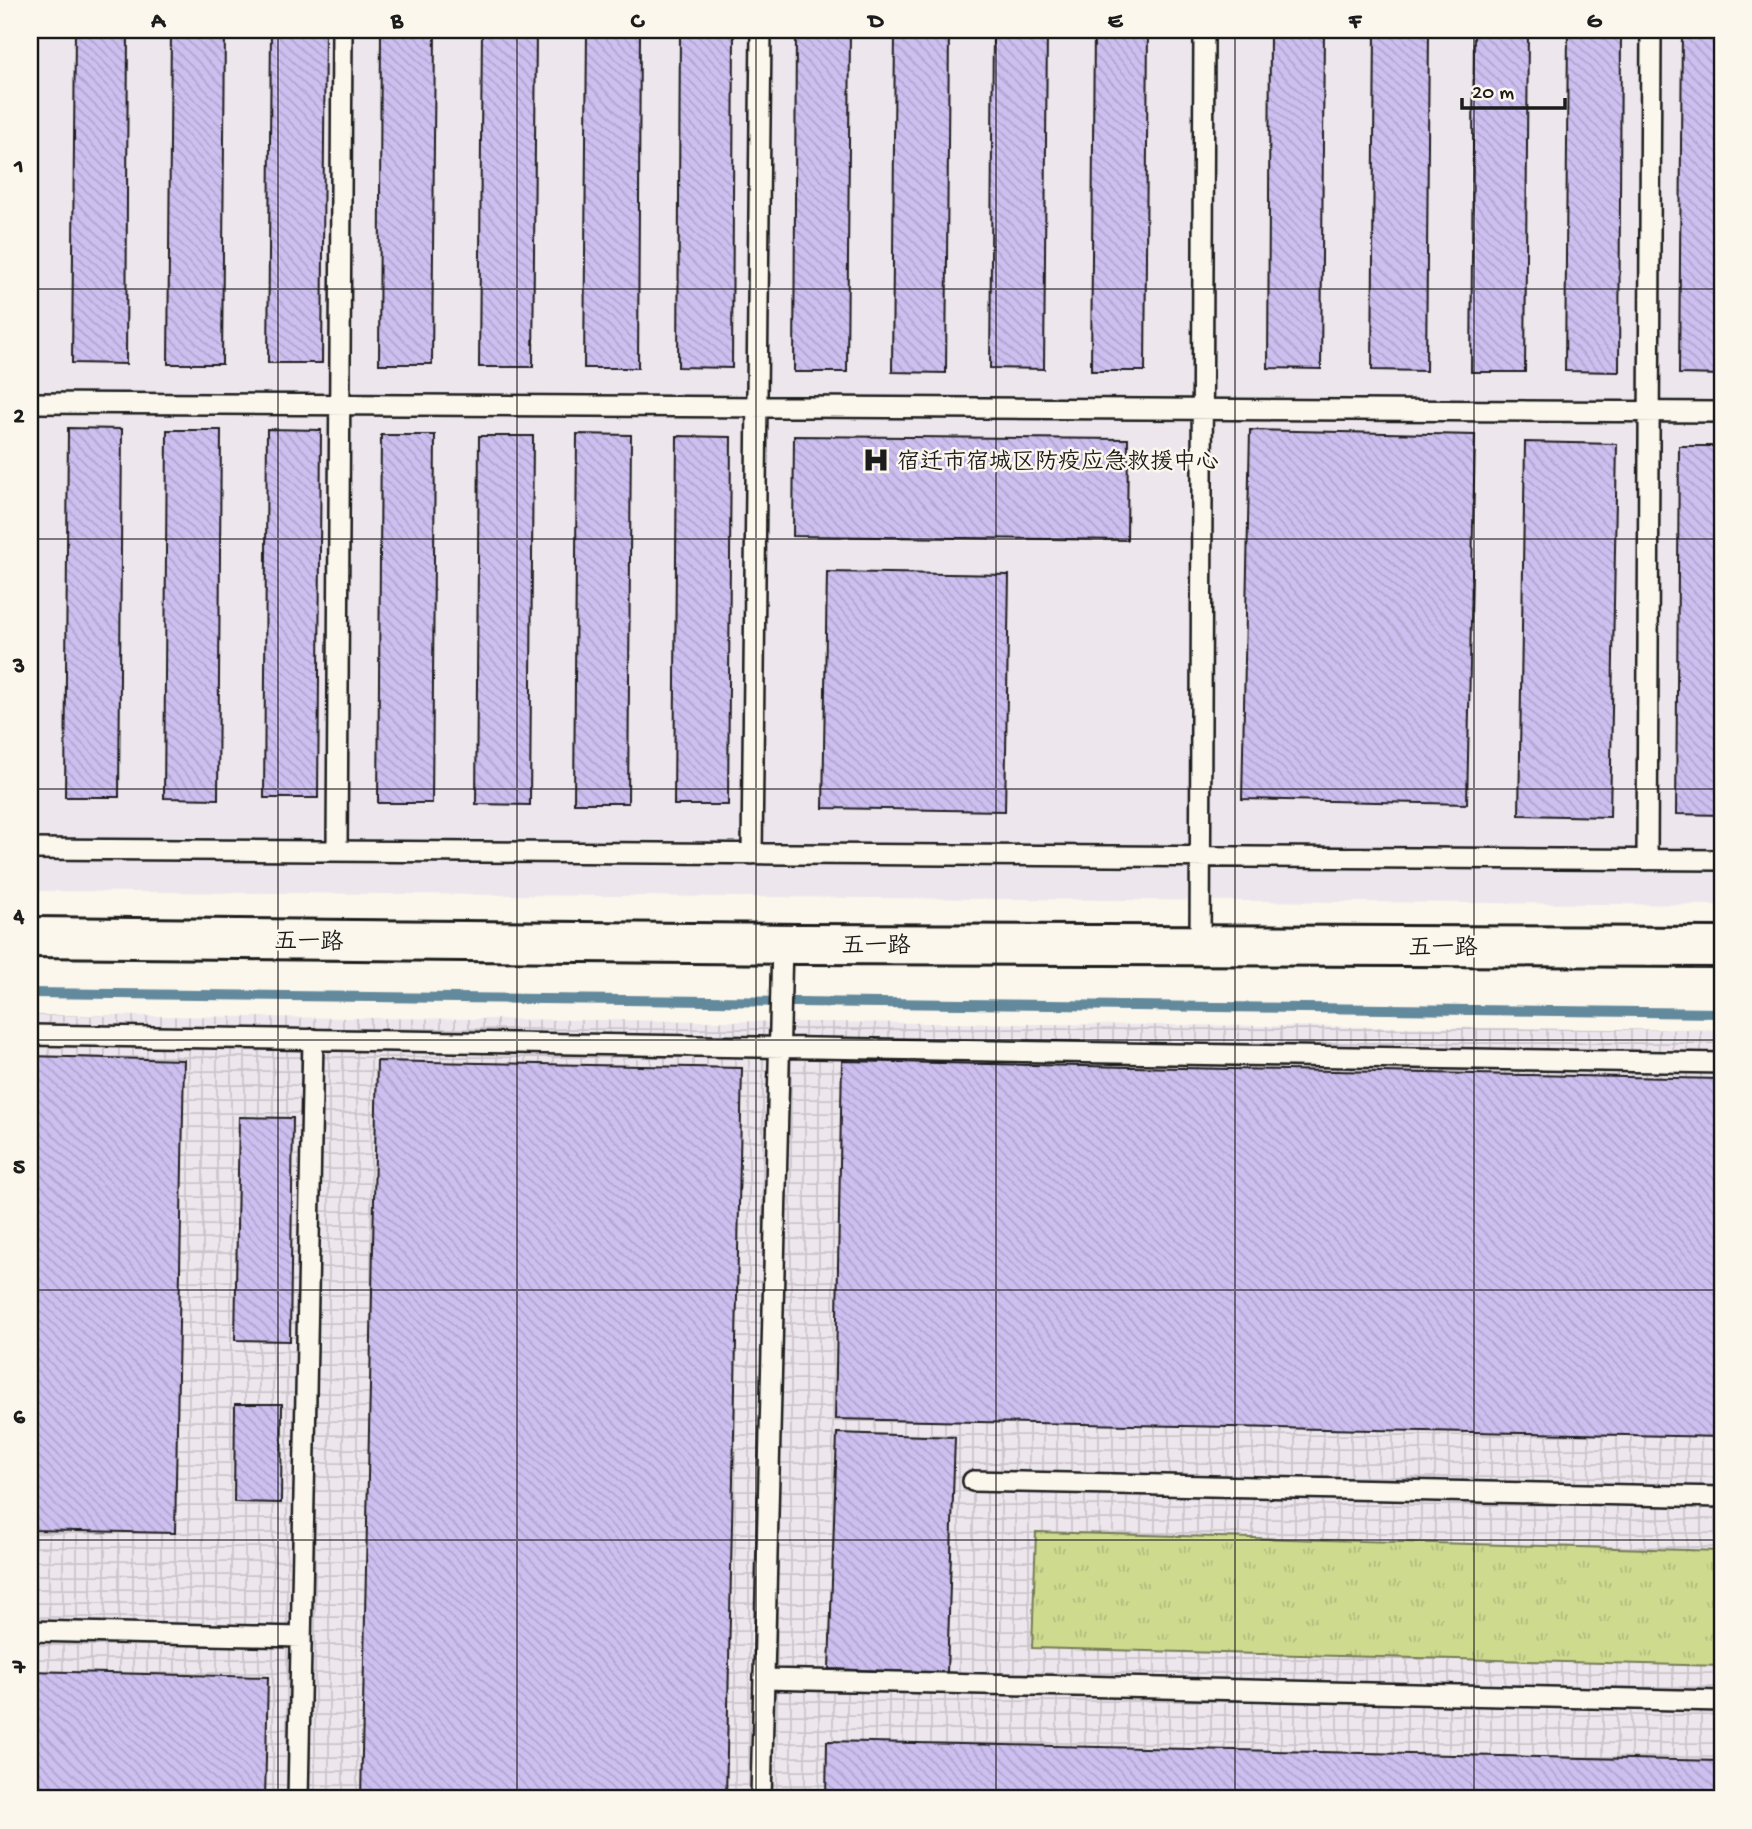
<svg xmlns="http://www.w3.org/2000/svg" width="1752" height="1829" font-family="'Gochi Hand','LXGW WenKai TC',sans-serif">
  <style>
    .built { fill: #ede6ed }
    .industrial { fill: url(#industrial-grid) }
    .grass { fill: url(#grass-tufts); stroke: #757c56; stroke-width: 2 }
    .lines { fill: none; stroke-linecap: round; stroke-linejoin: round }
    .stream { stroke: #63899d; stroke-width: 10 }
    .building { fill: url(#building-back-hatch); stroke: #1c1c1c; stroke-width: 2 }
    .service-casing { stroke: #1c1c1c; stroke-width: 24 }
    .tertiary-casing { stroke: #1c1c1c; stroke-width: 44 }
    .service { stroke: #fbf7ec; stroke-width: 19 }
    .tertiary { stroke: #fbf7ec; stroke-width: 38 }
    .grid { fill: none; stroke: #1c1c1c; stroke-width: 2; stroke-opacity: 0.55 }
    .labels { text-anchor: middle; stroke-width: 5; stroke-linejoin: round; paint-order: stroke }
    .poi-label { font-size: 23px; fill: #1c1c1c; stroke: #fbf7ec; text-anchor: start }
    .street-label { font-size: 23px; fill: #1c1c1c; stroke: #fbf7ec }
    .neatline { fill: none; stroke: #1c1c1c; stroke-width: 2.5 }
    .grid-label { font-size: 23px; text-anchor: middle; font-weight: bold; fill: #1c1c1c }
  </style>
  <defs>
    <pattern id="industrial-grid" width="8" height="8" patternUnits="userSpaceOnUse" patternTransform="scale(1.75)"><rect width="8" height="8" fill="#ede6ed"/><path d="M0 4h8M4 0v8" fill="none" stroke="#cbc5cb"/></pattern>
    <pattern id="grass-tufts" width="24" height="20" patternUnits="userSpaceOnUse" patternTransform="scale(1.75)"><rect width="24" height="20" fill="#cedb8f"/><path d="M3 7l-1-3M5 7V3M7 7l1-3M15 17l-1-3M17 17v-4M19 17l1-3" fill="none" stroke="#b0bb7b"/></pattern>
    <pattern id="building-back-hatch" width="6" height="6" patternUnits="userSpaceOnUse" patternTransform="scale(1.75)"><rect width="6" height="6" fill="#cdbff0"/><path d="M-1 5l2 2M0 0l6 6M5-1l2 2" fill="none" stroke="#afa4cd"/></pattern>
  </defs>
  <rect width="100%" height="100%" fill="#fbf7ec"/>
  <filter id="ink" filterUnits="userSpaceOnUse"><feTurbulence type="fractalNoise" baseFrequency=".0143" numOctaves="2"/><feDisplacementMap in="SourceGraphic" scale="14" xChannelSelector="R" yChannelSelector="G"/><feConvolveMatrix kernelMatrix="1 2 1 2 8 2 1 2 1" color-interpolation-filters="sRGB"/></filter>
  <g filter="url(#ink)">
    <path class="built" d="M 30,30 L 1722,30 L 1722,905 L 30,891 Z"/>
    <path class="industrial" d="M 30,1015 L 1722,1030 L 1722,1799 L 30,1799 Z"/>
    <path class="grass" d="M 1036,1532 L 1722,1551 L 1722,1666 L 1032,1648 Z"/>
    <g class="lines">
      <path class="stream" d="M 30,993 L 1722,1013"/>
    </g>
    <path class="building" d="M 75,30 L 128,30 L 126,364 L 72,363 Z
      M 171,30 L 225,30 L 222,364 L 168,364 Z
      M 271,30 L 325,30 L 322,363 L 268,363 Z
      M 381,30 L 435,30 L 432,364 L 379,364 Z
      M 482,30 L 536,30 L 533,367 L 479,367 Z
      M 587,30 L 640,30 L 638,368 L 584,368 Z
      M 680,30 L 734,30 L 732,368 L 678,367 Z
      M 796,30 L 850,30 L 847,372 L 794,372 Z
      M 895,30 L 949,30 L 946,373 L 892,372 Z
      M 993,30 L 1047,30 L 1044,369 L 990,368 Z
      M 1094,30 L 1148,30 L 1145,371 L 1091,371 Z
      M 1270,30 L 1324,30 L 1321,369 L 1268,368 Z
      M 1375,30 L 1429,30 L 1426,371 L 1372,370 Z
      M 1474,30 L 1528,30 L 1525,372 L 1471,372 Z
      M 1568,30 L 1621,30 L 1619,372 L 1565,371 Z
      M 1682,30 L 1722,30 L 1722,375 L 1679,374 Z
      M 68,428 L 122,429 L 119,797 L 65,797 Z
      M 267,429 L 321,430 L 318,798 L 264,798 Z
      M 167,430 L 221,430 L 218,799 L 164,798 Z
      M 1250,430 L 1475,435 L 1467,804 L 1242,799 Z
      M 577,434 L 631,435 L 628,803 L 574,803 Z
      M 381,435 L 435,435 L 432,803 L 378,803 Z
      M 479,436 L 533,436 L 530,805 L 476,804 Z
      M 677,436 L 731,437 L 728,805 L 674,805 Z
      M 794,436 L 1128,439 L 1127,540 L 793,536 Z
      M 1525,442 L 1617,444 L 1610,817 L 1519,815 Z
      M 1679,446 L 1722,446 L 1722,815 L 1676,814 Z
      M 827,572 L 1009,575 L 1005,811 L 823,808 Z
      M 30,1056 L 184,1060 L 175,1533 L 30,1530 Z
      M 377,1061 L 742,1068 L 726,1799 L 361,1799 Z
      M 842,1061 L 1722,1079 L 1722,1437 L 835,1419 Z
      M 239,1117 L 293,1118 L 290,1341 L 235,1340 Z
      M 235,1404 L 282,1404 L 281,1503 L 234,1502 Z
      M 837,1433 L 955,1437 L 947,1673 L 829,1669 Z
      M 30,1671 L 268,1677 L 265,1799 L 30,1799 Z
      M 827,1741 L 1722,1761 L 1722,1799 L 826,1799 Z"/>
    <g class="lines">
      <g class="service-casing">
        <path id="service" d="M 30,403 L 1722,412
          M 30,849 L 1722,860
          M 337,850 L 342,30
          M 752,854 L 761,30
          M 1647,860 L 1651,30
          M 1200,945 L 1204,30
          M 30,1035 L 1722,1063
          M 973,1481 L 1722,1497
          M 30,1631 L 301,1637
          M 764,1679 L 1722,1701
          M 298,1799 L 313,1039
          M 761,1799 L 782,944"/>
      </g>
      <g class="tertiary-casing">
        <path id="tertiary" d="M 30,937 L 799,944 L 1722,947"/>
      </g>
      <use href="#service" class="service"/>
      <use href="#tertiary" class="tertiary"/>
    </g>
  </g>
  <path class="grid" d="M 278,30 L 278,1799M 517,30 L 517,1799M 756,30 L 756,1799M 996,30 L 996,1799M 1235,30 L 1235,1799M 1474,30 L 1474,1799M 30,289 L 1722,289M 30,539 L 1722,539M 30,789 L 1722,789M 30,1040 L 1722,1040M 30,1290 L 1722,1290M 30,1540 L 1722,1540"/>
  <defs>
    <g id="hospital-bare" transform="scale(2.1)"><path d="M-5-5h3v3.5h4V-5h3V5h-3V1.5h-4V5h-3Z" fill="#1c1c1c" stroke="#fbf7ec" stroke-width="2.5" paint-order="stroke"/></g>
  </defs>
  <g fill-rule="evenodd">
    <use href="#hospital-bare" x="876" y="460"/>
  </g>
  <g class="labels">
    <g class="poi-label">
      <text x="897" y="468">宿迁市宿城区防疫应急救援中心</text>
    </g>
    <g class="street-label">
      <text transform="translate(309 940) rotate(1)" y="8">五一路</text>
      <text x="876" y="952">五一路</text>
      <text x="1443" y="954">五一路</text>
    </g>
  </g>
  <rect width="1752" height="1829" fill="none" stroke="#fbf7ec" stroke-width="77"/>
  <path d="M1462 98v10h103v-10" fill="none" stroke="#1c1c1c" stroke-width="3.5"/>
  <text x="1472" y="98" font-size="21" fill="#1c1c1c" stroke="#fbf7ec" stroke-width="5" paint-order="stroke">20 m</text>
  <rect x="38" y="38" width="1676" height="1752" class="neatline"/>
  <g class="grid-label">
    <text x="158" y="27">A</text>
    <text x="397" y="27">B</text>
    <text x="637" y="27">C</text>
    <text x="876" y="27">D</text>
    <text x="1115" y="27">E</text>
    <text x="1355" y="27">F</text>
    <text x="1594" y="27">G</text>
    <text x="19" y="172">1</text>
    <text x="19" y="422">2</text>
    <text x="19" y="672">3</text>
    <text x="19" y="922">4</text>
    <text x="19" y="1173">5</text>
    <text x="19" y="1423">6</text>
    <text x="19" y="1673">7</text>
  </g>
</svg>
